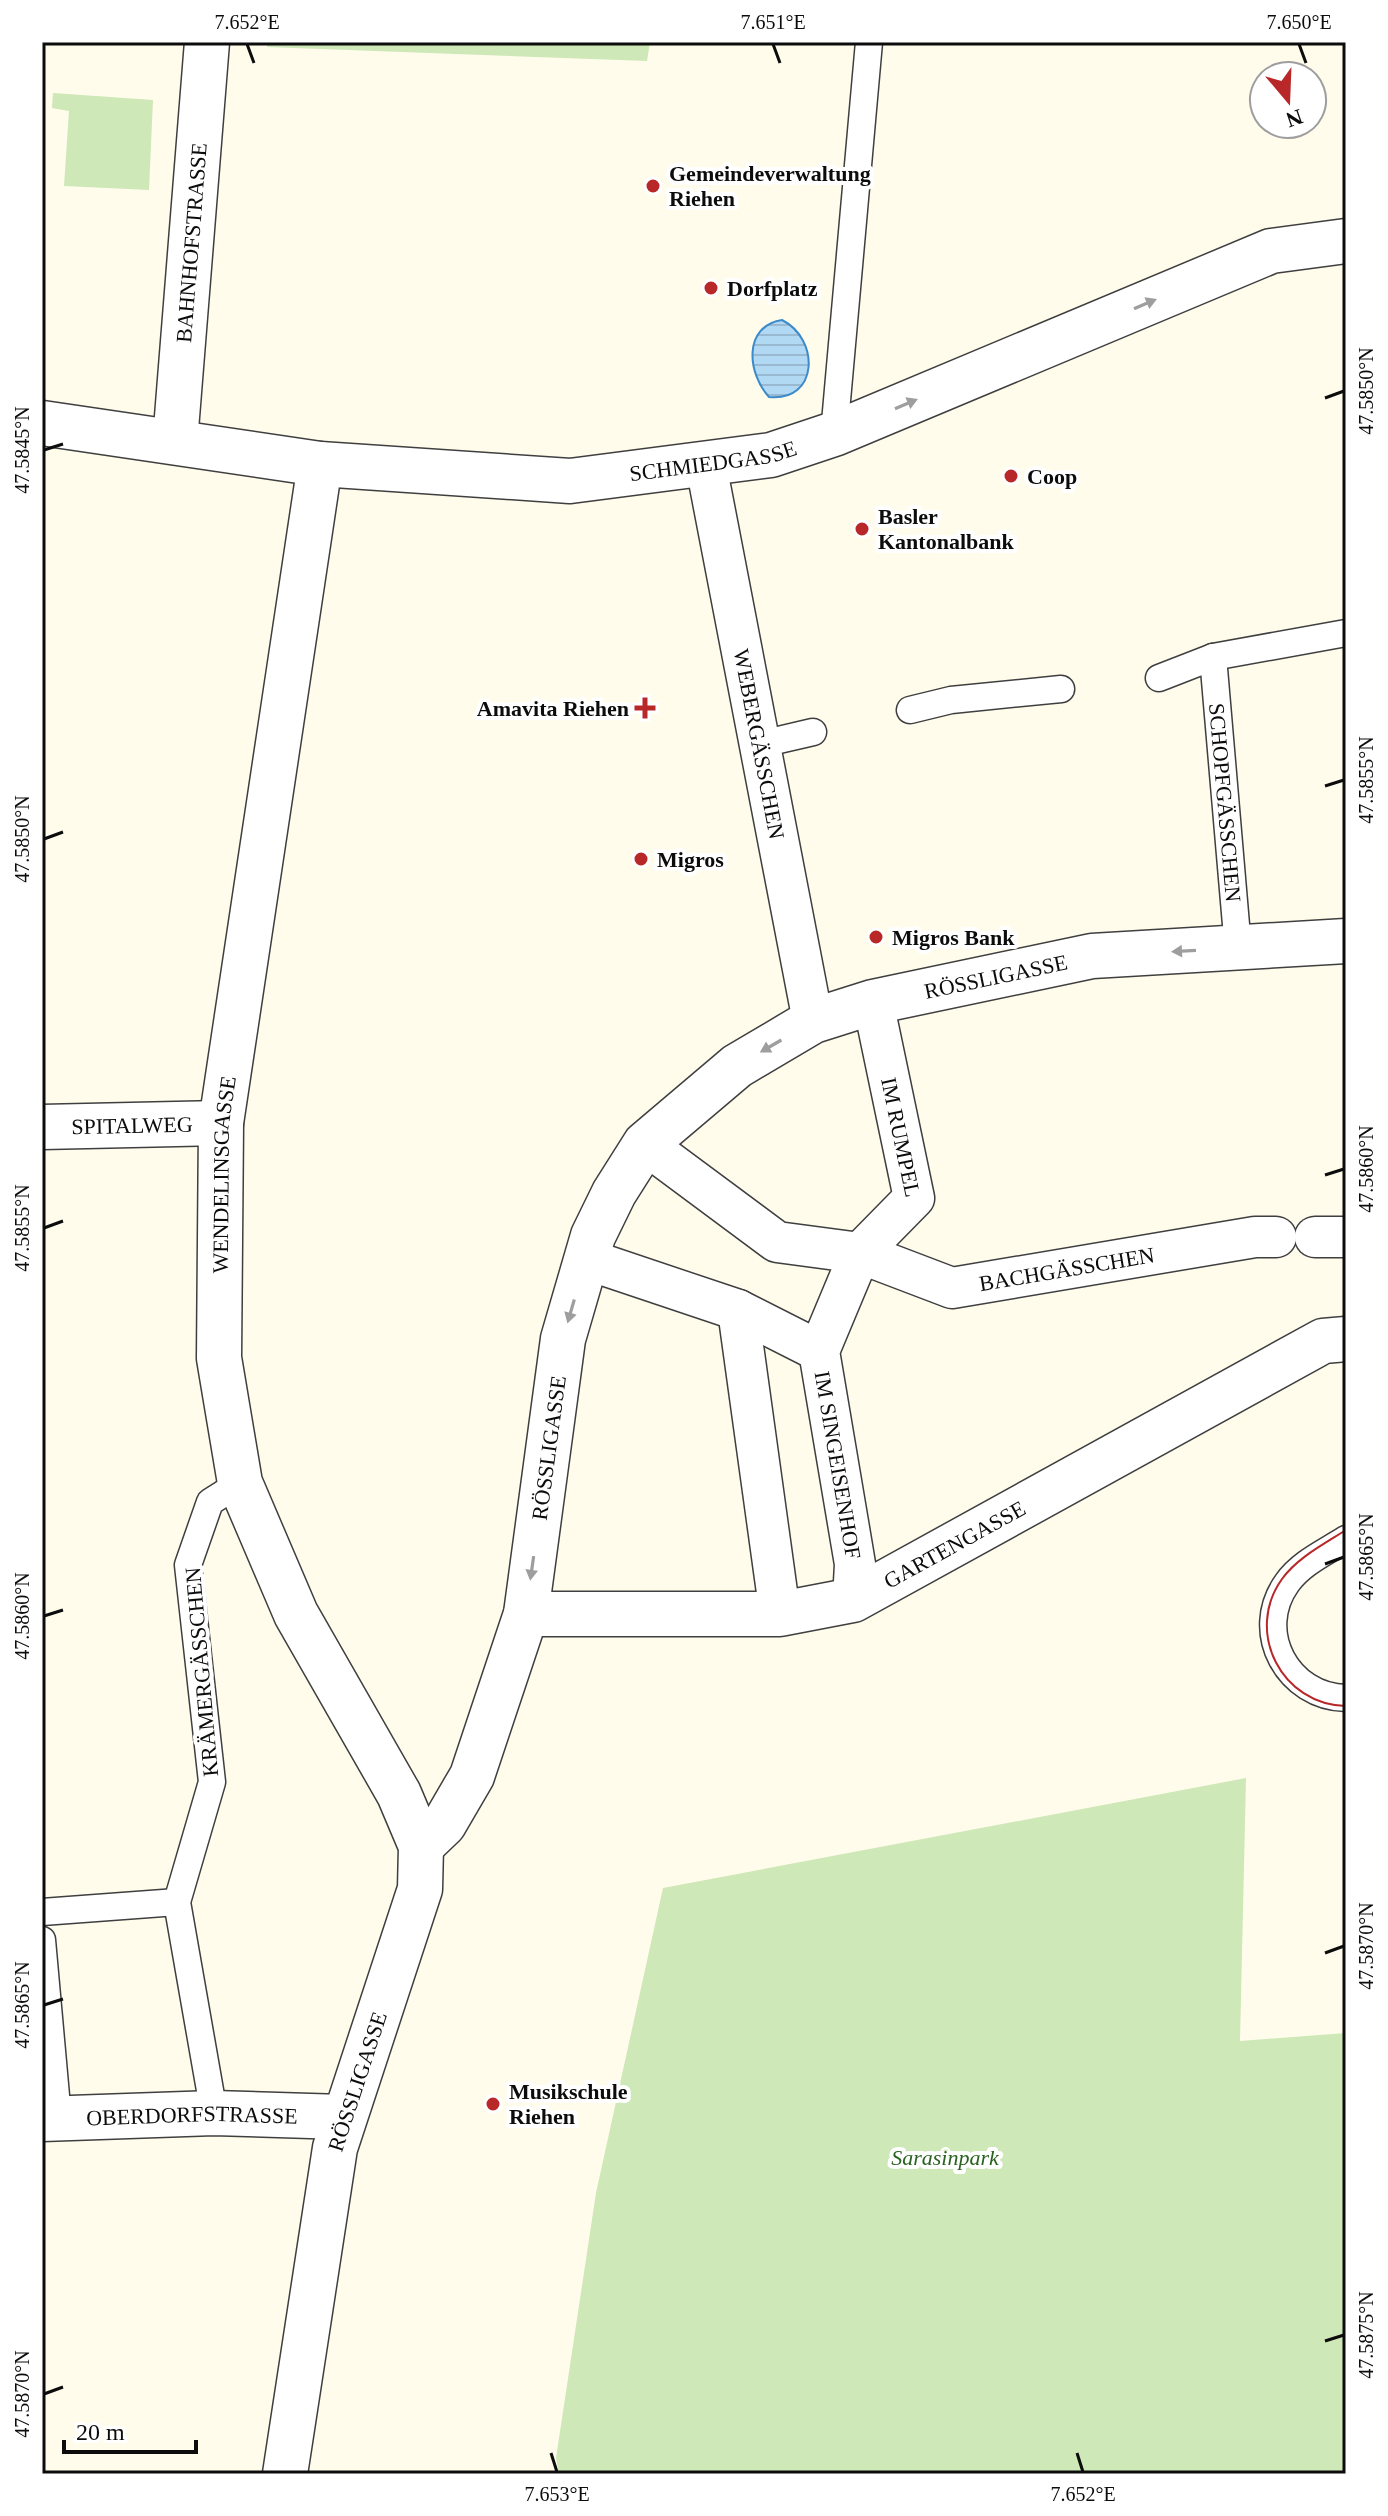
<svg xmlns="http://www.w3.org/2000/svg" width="1388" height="2516" font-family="'Times New Roman',serif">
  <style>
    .park { fill: #cee8b7 }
    .water { fill: url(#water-rules); stroke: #3b8aca; stroke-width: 2 }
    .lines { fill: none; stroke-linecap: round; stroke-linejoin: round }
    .service-casing { stroke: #3f3f3f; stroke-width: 29 }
    .pedestrian-casing { stroke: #3f3f3f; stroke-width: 43 }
    .minor-casing { stroke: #3f3f3f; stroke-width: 47 }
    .service { stroke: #fff; stroke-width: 26 }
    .pedestrian { stroke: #fff; stroke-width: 40 }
    .minor { stroke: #fff; stroke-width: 44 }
    .tram { stroke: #b92828; stroke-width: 2 }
    .oneway { fill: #9e9e9e }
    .ticks { fill: none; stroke: #0c0c0c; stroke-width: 3 }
    .poi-dot { fill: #b92828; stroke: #fff; stroke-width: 3 }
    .labels { text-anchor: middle; stroke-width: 8; stroke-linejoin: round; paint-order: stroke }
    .poi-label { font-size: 22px; font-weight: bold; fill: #0c0c0c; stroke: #fff; text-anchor: start }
    .street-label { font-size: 22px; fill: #0c0c0c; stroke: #fff }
    .park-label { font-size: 22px; font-style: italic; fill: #29621e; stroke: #fff }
    .neatline { fill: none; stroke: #0c0c0c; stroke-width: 3 }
    .ticks-label { font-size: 20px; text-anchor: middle; fill: #0c0c0c }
  </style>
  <defs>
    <pattern id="water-rules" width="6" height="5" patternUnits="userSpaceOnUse" patternTransform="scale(2)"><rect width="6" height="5" fill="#b2d9f4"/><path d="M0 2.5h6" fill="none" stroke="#98b9d0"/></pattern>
  </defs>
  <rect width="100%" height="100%" fill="#fffcec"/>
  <path class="park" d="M 267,42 L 650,42 L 647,61 L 267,47 Z
    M 53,93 L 153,100 L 149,190 L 64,186 L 69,111 L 52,108 Z
    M 1246,1778 L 1240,2041 L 1346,2033 L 1346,2474 L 559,2474 L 556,2458 L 596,2193 L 663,1888 Z"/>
  <path class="water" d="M 782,320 C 820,339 819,402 769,397 C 747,373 743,326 782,320 Z"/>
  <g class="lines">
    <g class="service-casing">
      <g id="service">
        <path d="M 834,434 L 869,42"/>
        <path id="s1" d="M 1213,657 L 1238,948"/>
        <path d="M 1159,678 L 1213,657 L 1346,633"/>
        <path d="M 910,710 L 951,700 L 1061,689"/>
        <path d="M 761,744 L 813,732"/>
        <path d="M 1346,1539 C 1326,1552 1301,1563 1287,1583 C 1252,1632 1288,1697 1346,1698"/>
        <path d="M 42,1912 L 177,1902"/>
        <path d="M 42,1940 L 58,2118"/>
        <path d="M 214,2113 L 177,1902 L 212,1782 L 188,1565 L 210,1502 L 240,1483"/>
      </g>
    </g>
    <g class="pedestrian-casing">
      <g id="pedestrian">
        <path id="s2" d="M 706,465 L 813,1021"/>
        <path id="s3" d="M 873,1002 L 914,1198 L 860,1253 L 952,1288 L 1255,1237 L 1276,1237"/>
        <path id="s4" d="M 645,1144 L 777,1242 L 860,1253 L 819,1351 L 855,1564 L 853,1600"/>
        <path d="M 1315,1237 L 1346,1237"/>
        <path d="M 586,1259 L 738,1310 L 819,1351"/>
        <path d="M 738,1310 L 780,1614"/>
      </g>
    </g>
    <g class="minor-casing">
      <g id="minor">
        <path id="s5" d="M 42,423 L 320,464 L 570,481 L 771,455 L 834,434 L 1271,251 L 1346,241"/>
        <path id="s6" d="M 175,442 L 207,42"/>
        <path id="s7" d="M 42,1127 L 221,1123"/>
        <path id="s8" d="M 526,1614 L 780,1614 L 853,1600 L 1323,1341 L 1346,1339"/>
        <path id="s9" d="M 421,1846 L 444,1824 L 472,1776 L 526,1614 L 563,1339 L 593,1236 L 614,1193 L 645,1144 L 737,1066 L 813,1021 L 873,1002 L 1092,956 L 1346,941"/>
        <path id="s10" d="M 42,2119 L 214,2113 L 343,2117"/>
        <path id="s11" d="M 285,2474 L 335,2148 L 420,1889 L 421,1846 L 399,1794 L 296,1614 L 240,1483 L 219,1358 L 221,1123 L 320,464"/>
      </g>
    </g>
    <use href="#service" class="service"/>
    <use href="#pedestrian" class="pedestrian"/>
    <use href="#minor" class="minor"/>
    <path class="tram" d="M 1346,1530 C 1324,1544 1297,1558 1282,1579 C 1244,1632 1282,1705 1346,1706"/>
  </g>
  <defs><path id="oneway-solid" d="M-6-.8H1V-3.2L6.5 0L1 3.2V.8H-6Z" transform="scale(2)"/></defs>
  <g class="oneway">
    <use href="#oneway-solid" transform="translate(1145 304) rotate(-23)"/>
    <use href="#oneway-solid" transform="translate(906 404) rotate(-23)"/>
    <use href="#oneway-solid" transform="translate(1184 951) rotate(177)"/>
    <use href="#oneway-solid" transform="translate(771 1046) rotate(150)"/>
    <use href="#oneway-solid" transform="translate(571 1311) rotate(106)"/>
    <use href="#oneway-solid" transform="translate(532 1568) rotate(98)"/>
  </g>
  <path class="ticks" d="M 247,44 L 254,63M 773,44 L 780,63M 1299,44 L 1306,63M 1325,398 L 1344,391M 44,450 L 63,444M 1325,786 L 1344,780M 44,839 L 63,832M 1325,1175 L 1344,1169M 44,1228 L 63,1221M 1325,1564 L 1344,1557M 44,1616 L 63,1610M 1325,1953 L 1344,1946M 44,2005 L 63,1999M 1325,2341 L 1344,2335M 44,2394 L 63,2387M 551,2453 L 557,2472M 1077,2453 L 1083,2472"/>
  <g class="poi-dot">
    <circle cx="653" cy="186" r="8"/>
    <circle cx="711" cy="288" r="8"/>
    <circle cx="1011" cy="476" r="8"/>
    <circle cx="862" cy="529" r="8"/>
    <path d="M641 696h8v8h8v8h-8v8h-8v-8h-8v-8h8z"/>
    <circle cx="641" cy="859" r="8"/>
    <circle cx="876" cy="937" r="8"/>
    <circle cx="493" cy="2104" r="8"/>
  </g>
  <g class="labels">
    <g class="poi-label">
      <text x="669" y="181">Gemeindeverwaltung<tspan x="669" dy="25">Riehen</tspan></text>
      <text x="727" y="296">Dorfplatz</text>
      <text x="1027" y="484">Coop</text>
      <text x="878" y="524">Basler<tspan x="878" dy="25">Kantonalbank</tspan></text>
      <text x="629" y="716" text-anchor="end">Amavita Riehen</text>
      <text x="657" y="867">Migros</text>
      <text x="892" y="945">Migros Bank</text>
      <text x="509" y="2099">Musikschule<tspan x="509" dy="25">Riehen</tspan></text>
    </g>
    <g class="street-label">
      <text dy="8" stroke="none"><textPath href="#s6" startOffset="200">BAHNHOFSTRASSE</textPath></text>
      <text dy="8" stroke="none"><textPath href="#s5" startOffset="676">SCHMIEDGASSE</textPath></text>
      <text dy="8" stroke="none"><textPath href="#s2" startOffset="284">WEBERGÄSSCHEN</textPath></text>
      <text dy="8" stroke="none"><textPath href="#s1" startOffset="146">SCHOPFGÄSSCHEN</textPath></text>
      <text dy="8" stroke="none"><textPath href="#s9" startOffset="1146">RÖSSLIGASSE</textPath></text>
      <text dy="8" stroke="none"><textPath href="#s7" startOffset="90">SPITALWEG</textPath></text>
      <text dy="8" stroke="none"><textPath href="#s3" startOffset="138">IM RUMPEL</textPath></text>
      <text dy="8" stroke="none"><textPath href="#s11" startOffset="1362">WENDELINSGASSE</textPath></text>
      <text dy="8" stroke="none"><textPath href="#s3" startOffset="492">BACHGÄSSCHEN</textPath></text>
      <text dy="8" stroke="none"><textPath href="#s9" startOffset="426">RÖSSLIGASSE</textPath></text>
      <text dy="8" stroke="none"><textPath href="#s4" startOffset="470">IM SINGEISENHOF</textPath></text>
      <text dy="8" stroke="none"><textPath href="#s8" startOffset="444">GARTENGASSE</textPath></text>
      <text transform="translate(201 1672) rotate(-95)" y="8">KRÄMERGÄSSCHEN</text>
      <text dy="8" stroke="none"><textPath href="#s11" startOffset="400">RÖSSLIGASSE</textPath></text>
      <text dy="8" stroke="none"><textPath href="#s10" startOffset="150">OBERDORFSTRASSE</textPath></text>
    </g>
    <g class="park-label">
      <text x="945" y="2165">Sarasinpark</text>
    </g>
  </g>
  <rect width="1388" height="2516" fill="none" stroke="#ffffff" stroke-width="88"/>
  <g transform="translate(1288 100) rotate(161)"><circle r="38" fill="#ffffff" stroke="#9e9e9e" stroke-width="2"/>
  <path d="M0-6L14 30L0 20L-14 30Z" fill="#b92828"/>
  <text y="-12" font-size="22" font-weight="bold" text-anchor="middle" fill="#0c0c0c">N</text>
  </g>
  <path d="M64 2440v12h132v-12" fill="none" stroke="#0c0c0c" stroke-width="4"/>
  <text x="76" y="2440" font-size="24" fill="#0c0c0c" stroke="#ffffff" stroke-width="6" paint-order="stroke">20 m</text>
  <rect x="44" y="44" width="1300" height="2428" class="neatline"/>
  <g class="ticks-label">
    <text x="247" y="29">7.652°E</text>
    <text x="773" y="29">7.651°E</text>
    <text x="1299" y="29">7.650°E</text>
    <text transform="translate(1366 391) rotate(-90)" y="7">47.5850°N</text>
    <text transform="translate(22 450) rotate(-90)" y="7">47.5845°N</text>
    <text transform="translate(1366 780) rotate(-90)" y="7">47.5855°N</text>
    <text transform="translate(22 839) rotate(-90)" y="7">47.5850°N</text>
    <text transform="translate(1366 1169) rotate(-90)" y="7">47.5860°N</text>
    <text transform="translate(22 1228) rotate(-90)" y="7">47.5855°N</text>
    <text transform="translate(1366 1557) rotate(-90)" y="7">47.5865°N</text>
    <text transform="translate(22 1616) rotate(-90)" y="7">47.5860°N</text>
    <text transform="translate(1366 1946) rotate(-90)" y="7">47.5870°N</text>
    <text transform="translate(22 2005) rotate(-90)" y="7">47.5865°N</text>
    <text transform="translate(1366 2335) rotate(-90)" y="7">47.5875°N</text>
    <text transform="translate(22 2394) rotate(-90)" y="7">47.5870°N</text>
    <text x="557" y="2501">7.653°E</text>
    <text x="1083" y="2501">7.652°E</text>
  </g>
</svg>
